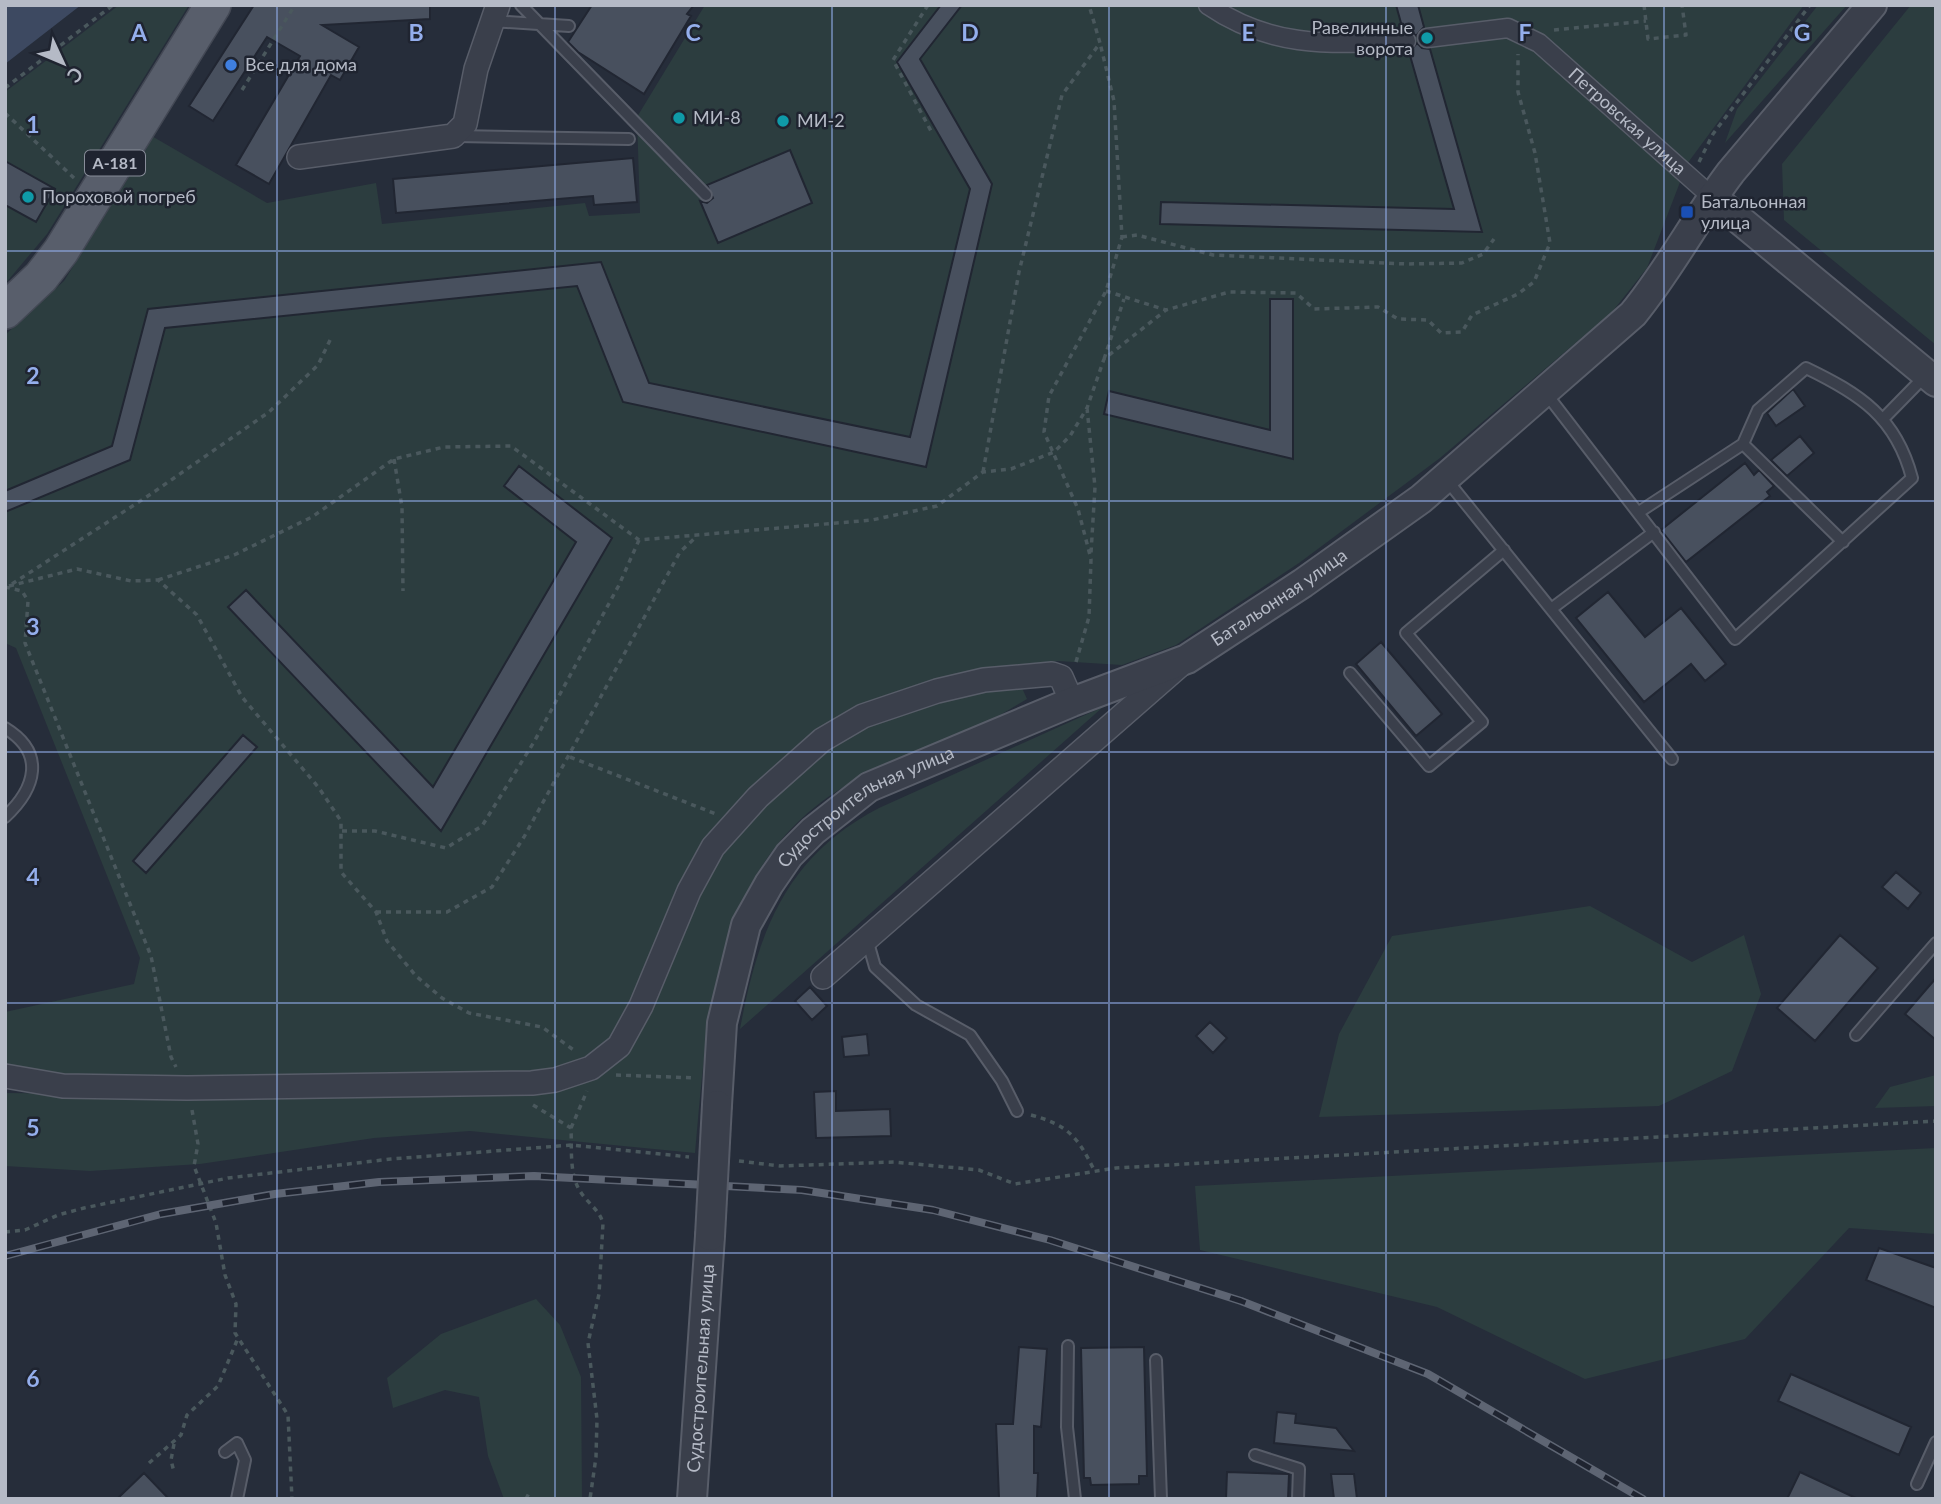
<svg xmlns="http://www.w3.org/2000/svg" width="1941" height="1504" font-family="Lato,sans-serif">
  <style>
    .green { fill: #2c3d3f }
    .water { fill: #3d4961 }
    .building { fill: #48505e; stroke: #212632; stroke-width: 2 }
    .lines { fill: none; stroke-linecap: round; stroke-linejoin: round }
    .service-casing { stroke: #585d69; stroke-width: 14 }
    .pedestrian-casing { stroke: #585d69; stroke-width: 21 }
    .minor-casing { stroke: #585d69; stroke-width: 26 }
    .tertiary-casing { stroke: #585d69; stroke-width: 32 }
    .primary-casing { stroke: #434854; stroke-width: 38 }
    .path { stroke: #4a585d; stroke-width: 3.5; stroke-dasharray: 5 5; stroke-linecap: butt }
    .service { stroke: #3a3f4b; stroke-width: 10 }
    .pedestrian { stroke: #3a3f4b; stroke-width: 18 }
    .minor { stroke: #3a3f4b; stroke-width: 23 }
    .tertiary { stroke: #3a3f4b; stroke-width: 28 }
    .primary { stroke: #585e6b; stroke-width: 35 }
    .rail-casing { stroke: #5e6573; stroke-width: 8 }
    .rail { stroke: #1f2430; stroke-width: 5; stroke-dasharray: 16; stroke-linecap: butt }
    .tertiary-bridge-casing { stroke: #585d69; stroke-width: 32; stroke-linecap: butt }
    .tertiary-bridge { stroke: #3a3f4b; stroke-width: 28 }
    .grid { fill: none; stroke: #94aeec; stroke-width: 2; stroke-opacity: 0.55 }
    .culture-dot { fill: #0f9aa8; stroke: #1f2430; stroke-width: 2.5 }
    .shop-dot { fill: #3f7fe0; stroke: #1f2430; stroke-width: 2.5 }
    .transit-dot { fill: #1a4fb4; stroke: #1f2430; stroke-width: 2.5 }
    .labels { text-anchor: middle; stroke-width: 5; stroke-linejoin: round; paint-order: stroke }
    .shield { fill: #1f2430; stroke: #888d99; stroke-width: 2 }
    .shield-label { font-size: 16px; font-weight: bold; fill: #b5bac6 }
    .poi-label { font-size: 18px; fill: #b5bac6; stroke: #1f2430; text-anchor: start }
    .street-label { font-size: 18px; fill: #b5bac6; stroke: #1f2430 }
    .grid-label { font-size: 23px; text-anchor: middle; font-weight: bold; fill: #94aeec; stroke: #1f2430; stroke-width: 5; stroke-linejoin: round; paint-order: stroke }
  </style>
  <rect width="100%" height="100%" fill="#262d3a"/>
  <path class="green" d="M 119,5 L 189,5 L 47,234 L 5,284 L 5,92 Z
    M 705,5 L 941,5 L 898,62 L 970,189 L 910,437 L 649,383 L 600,262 L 149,309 L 112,446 L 5,491 L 5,335 L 64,281 L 147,148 L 150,135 L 267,203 L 376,183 L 382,224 L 585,203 L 589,216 L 640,213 L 637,117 Z
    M 962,5 L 1804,5 L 1687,164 L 1647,268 L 1612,312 L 1440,458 L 1299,563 L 1176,645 L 1122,665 L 1058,661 L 976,673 L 939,683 L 757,787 L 665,932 L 609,1046 L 555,1074 L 319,1083 L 65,1075 L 5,1066 L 5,1012 L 134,984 L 140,958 L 16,648 L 5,643 L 5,512 L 130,460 L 165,328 L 577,286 L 623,402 L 926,467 L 992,185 L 920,59 Z
    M 1818,5 L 1847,5 L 1725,143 L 1737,109 Z
    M 1911,5 L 1936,5 L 1936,345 L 1784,220 L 1782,164 Z
    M 990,687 L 1022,688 L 1027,699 C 1008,710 988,723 967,733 C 933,750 894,761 860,778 C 714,853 708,1011 695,1153 L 470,1131 L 374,1138 L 200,1164 L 90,1171 L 5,1166 L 5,1093 L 189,1095 L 597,1075 L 692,900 L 733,833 L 809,760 L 873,719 Z
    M 1103,707 L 740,1029 C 758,932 786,856 879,808 Z
    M 1590,906 L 1692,962 L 1744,935 L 1761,994 L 1732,1071 L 1659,1106 L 1319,1117 L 1339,1034 L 1392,936 Z
    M 1936,1075 L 1936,1106 L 1875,1108 L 1890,1087 Z
    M 1936,1148 L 1936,1234 L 1849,1228 L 1745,1339 L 1585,1379 L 1437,1307 L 1200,1250 L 1195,1186 Z
    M 536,1299 L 560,1325 L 581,1377 L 582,1499 L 504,1499 L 488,1456 L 479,1397 L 445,1390 L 393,1408 L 387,1378 L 441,1334 Z"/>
  <path class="water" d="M 5,5 L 81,5 L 5,64 Z"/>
  <path class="building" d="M 254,5 L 430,5 L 430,19 L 322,25 L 359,47 L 340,80 L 331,75 L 269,184 L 236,165 L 300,56 L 267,37 L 213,121 L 189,106 Z
    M 592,5 L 694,5 L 687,14 L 691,16 L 644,94 L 578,52 L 568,42 Z
    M 941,5 L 962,5 L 920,59 L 992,184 L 926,467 L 623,402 L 577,286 L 165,328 L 130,460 L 5,512 L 5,491 L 112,446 L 148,309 L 601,262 L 649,383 L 910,437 L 970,189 L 897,62 Z
    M 1396,5 L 1418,5 L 1424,27 L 1416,36 L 1411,31 L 1403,30 Z
    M 1417,43 L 1422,48 L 1430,49 L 1482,232 L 1160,224 L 1161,202 L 1454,209 L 1409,52 Z
    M 790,150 L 812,203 L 718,243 L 700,201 L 707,203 L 713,198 L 707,185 Z
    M 633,158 L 637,202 L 594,205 L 593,196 L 396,213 L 393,179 Z
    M 5,161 L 55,189 L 36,222 L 5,205 Z
    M 1270,299 L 1293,299 L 1293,459 L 1104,414 L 1109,391 L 1270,430 Z
    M 1793,389 L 1805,406 L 1776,426 L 1767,413 Z
    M 1800,436 L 1814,453 L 1787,476 L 1771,460 Z
    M 1745,463 L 1754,475 L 1759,470 L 1774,486 L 1767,492 L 1770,496 L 1686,562 L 1661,530 Z
    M 519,466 L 612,538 L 441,831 L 228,607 L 246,590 L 433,787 L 576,542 L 504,486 Z
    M 1608,592 L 1645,637 L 1681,608 L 1726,664 L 1705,681 L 1691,664 L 1644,702 L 1576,618 Z
    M 1381,642 L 1442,714 L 1416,736 L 1356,664 Z
    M 243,735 L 257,747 L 146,873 L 133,861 Z
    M 1896,872 L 1921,893 L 1908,909 L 1882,887 Z
    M 1840,935 L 1878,968 L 1815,1041 L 1777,1008 Z
    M 1936,978 L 1936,1040 L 1905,1014 Z
    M 810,987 L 827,1006 L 812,1020 L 795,1001 Z
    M 1210,1022 L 1227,1038 L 1213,1053 L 1196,1036 Z
    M 867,1034 L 869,1055 L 844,1057 L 842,1037 Z
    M 836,1091 L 836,1111 L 890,1109 L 891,1136 L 816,1138 L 814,1092 Z
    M 1879,1248 L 1936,1268 L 1936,1308 L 1866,1280 Z
    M 1019,1347 L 1047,1349 L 1041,1427 L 1034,1426 L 1034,1473 L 1038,1473 L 1037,1498 L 999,1498 L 996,1424 L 1013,1424 Z
    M 1144,1347 L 1147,1476 L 1139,1476 L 1139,1484 L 1091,1485 L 1090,1478 L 1084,1478 L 1081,1348 Z
    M 1791,1374 L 1911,1427 L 1899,1455 L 1778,1401 Z
    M 1277,1412 L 1296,1414 L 1295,1423 L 1336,1428 L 1354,1451 L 1274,1443 Z
    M 1227,1472 L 1289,1474 L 1288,1499 L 1226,1499 Z
    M 1800,1472 L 1858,1499 L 1787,1499 Z
    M 144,1473 L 169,1499 L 117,1499 Z
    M 1331,1474 L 1354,1474 L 1357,1499 L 1334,1499 Z"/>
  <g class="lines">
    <g class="service-casing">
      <path id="service" d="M 521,5 L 706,195
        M 491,21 L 569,26
        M 457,136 L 629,139
        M 1545,392 L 1735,639 L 1912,478 C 1896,417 1860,394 1806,368 L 1758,410 L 1743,444 L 1639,512
        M 1883,419 L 1926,375
        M 1743,444 L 1843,542
        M 1446,479 L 1672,759
        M 1551,609 L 1654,532
        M 1350,673 L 1429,766 L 1482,722 L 1406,633 L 1504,550
        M 5,728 C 46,753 36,788 5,817
        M 867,939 L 875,967 L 916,1005 L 970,1035 L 1002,1081 L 1017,1111
        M 1856,1035 L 1936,943
        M 1068,1346 L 1067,1427 L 1075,1499
        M 1156,1360 L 1161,1499
        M 225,1452 L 237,1443 L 245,1460 L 237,1499
        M 1255,1455 L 1299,1469 L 1298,1499
        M 1917,1484 L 1936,1442"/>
    </g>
    <g class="pedestrian-casing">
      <g id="pedestrian">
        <path d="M 1208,5 C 1272,49 1332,44 1406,41"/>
        <path id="s1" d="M 1427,38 L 1508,28 L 1539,43 L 1712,197"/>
      </g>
    </g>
    <g class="minor-casing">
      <path id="minor" d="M 299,157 L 453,136 L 465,124 L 476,69 L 498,5
        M 823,977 L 1179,666
        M 5,1076 L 63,1086 L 187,1088 L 532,1083 L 555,1080 L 591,1068 L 619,1046 L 641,1006 L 689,891 L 713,847 L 758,797 L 822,740 L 863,716 L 937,691 L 984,680 L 1052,674 L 1061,677 L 1072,702"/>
    </g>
    <g class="tertiary-casing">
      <g id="tertiary">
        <path d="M 1712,197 L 1936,382"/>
        <path id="s2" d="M 717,1105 L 722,1023 L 746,925 L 769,884 L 789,855 L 813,831 L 869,787 L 1072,702 L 1187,659 L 1303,583 L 1421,499 L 1633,314 C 1670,269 1696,218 1731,172 L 1872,5"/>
        <path id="s3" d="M 692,1499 L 710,1236"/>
      </g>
    </g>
    <g class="primary-casing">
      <path id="primary" d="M 5,311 L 41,277 L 61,251 L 213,5"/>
    </g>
    <path class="path" d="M 928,5 L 893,60 L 931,131
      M 1644,5 L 1648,39 L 1686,35 L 1682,5
      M 1554,30 L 1646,21
      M 5,88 L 113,5
      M 242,90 L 295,5
      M 5,113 L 74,178
      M 1699,162 L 1713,134 L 1810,5
      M 1122,237 L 1137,235 L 1213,255 L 1407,264 L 1462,263 L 1483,254 L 1494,239
      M 1106,291 L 1166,310 L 1229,292 L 1296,293 L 1314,309 L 1378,307 L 1398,319 L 1428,320 L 1441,333 L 1462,332 L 1472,315 L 1518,294 L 1534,282 L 1550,243 L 1535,153 L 1518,92 L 1518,54
      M 1104,359 L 1124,299
      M 1087,408 L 1095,487 L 1091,553
      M 394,459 L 402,507 L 403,591
      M 983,472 L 1019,272 L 1062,95 L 1100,43 L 1089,5
      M 158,580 L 234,555 L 312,517 L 394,459 L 444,447 L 511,446 L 639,540 L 872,520 L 937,506 L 983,472 L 1011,469 L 1054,452 L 1070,436 L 1087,408 L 1104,359 L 1166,310
      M 12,584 L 151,494 L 269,412 L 318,365 L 331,338
      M 9,586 L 77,569 L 131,581 L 158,580 L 197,615 L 242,697 L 319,788 L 341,821 L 341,872 L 376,912 L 387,941 L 416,976 L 442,998 L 469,1013 L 542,1027 L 575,1051
      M 5,587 L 22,591 L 28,601 L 25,643 L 151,956 L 171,1057 L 176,1067
      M 1076,662 L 1089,617 L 1091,559 L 1078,509 L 1044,432 L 1049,396 L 1106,291 L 1122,237 L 1114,101 L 1100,43
      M 570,757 L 716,814
      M 342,831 L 375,831 L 446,848 L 482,826 L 534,742 L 619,585 L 639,540
      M 376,912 L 447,912 L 492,887 L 524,837 L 680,552 L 696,537
      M 616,1075 L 696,1078
      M 533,1105 L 571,1128 C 572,1148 569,1174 580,1191 C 587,1203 599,1209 603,1223 L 599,1294 L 588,1343 L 597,1419 L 596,1457 L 590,1499
      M 192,1110 L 198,1144 L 194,1166 L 216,1223 L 225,1275 L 236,1304 L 235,1333 L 288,1415 L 292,1499
      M 1031,1115 C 1068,1125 1078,1137 1094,1170
      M 571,1128 L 587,1091
      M 739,1161 L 780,1166 L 894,1162 L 979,1170 L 1015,1184 L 1116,1168 L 1936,1121
      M 5,1232 L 25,1230 L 58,1215 L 84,1208 L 228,1178 L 391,1159 L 572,1145 L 689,1157
      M 174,1444 L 171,1460 L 174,1472
      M 149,1463 L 181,1435 L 187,1415 L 218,1386 L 238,1338
      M 526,1499 L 529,1493"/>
    <use href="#service" class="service"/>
    <use href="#pedestrian" class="pedestrian"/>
    <use href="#minor" class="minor"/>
    <use href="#tertiary" class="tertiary"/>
    <use href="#primary" class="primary"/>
    <g class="rail-casing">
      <path id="rail" d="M 5,1256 L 161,1214 L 275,1194 L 379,1182 L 534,1176 L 802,1190 L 933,1210 L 1050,1240 L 1241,1301 L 1428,1374 L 1643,1499"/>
    </g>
    <use href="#rail" class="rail"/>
    <g class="tertiary-bridge-casing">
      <path id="tertiary-bridge" d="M 710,1236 L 717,1105"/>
    </g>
    <use href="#tertiary-bridge" class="tertiary-bridge"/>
  </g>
  <path class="grid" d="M 277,5 L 277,1499M 555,5 L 555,1499M 832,5 L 832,1499M 1109,5 L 1109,1499M 1386,5 L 1386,1499M 1664,5 L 1664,1499M 5,251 L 1936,251M 5,501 L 1936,501M 5,752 L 1936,752M 5,1003 L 1936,1003M 5,1253 L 1936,1253"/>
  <g class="culture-dot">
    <circle cx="1427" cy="38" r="7"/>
    <circle cx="679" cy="118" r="7"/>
    <circle cx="783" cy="121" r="7"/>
    <circle cx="28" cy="197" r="7"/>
  </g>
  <circle class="shop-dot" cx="231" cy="65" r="7"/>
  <rect class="transit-dot" x="1680" y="205" width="14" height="14" rx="3.5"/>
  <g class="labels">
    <rect class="shield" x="85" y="150.5" width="60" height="25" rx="5"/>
    <g class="shield-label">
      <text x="115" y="169">А-181</text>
    </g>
    <g class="poi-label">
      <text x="1413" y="34" text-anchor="end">Равелинные<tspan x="1413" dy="21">ворота</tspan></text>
      <text x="245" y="71">Все для дома</text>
      <text x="693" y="124">МИ-8</text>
      <text x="797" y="127">МИ-2</text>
      <text x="42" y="203">Пороховой погреб</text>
      <text x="1701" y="208">Батальонная<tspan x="1701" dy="21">улица</tspan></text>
    </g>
    <g class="street-label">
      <text dy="6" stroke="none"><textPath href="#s1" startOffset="234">Петровская улица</textPath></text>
      <text dy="6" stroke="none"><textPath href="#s2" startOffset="824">Батальонная улица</textPath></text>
      <text dy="6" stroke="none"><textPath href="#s2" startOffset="357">Судостроительная улица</textPath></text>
      <text dy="6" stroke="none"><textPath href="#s3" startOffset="131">Судостроительная улица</textPath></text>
    </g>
  </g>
  <g class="grid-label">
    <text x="139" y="41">A</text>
    <text x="416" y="41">B</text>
    <text x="693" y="41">C</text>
    <text x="970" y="41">D</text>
    <text x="1248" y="41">E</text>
    <text x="1525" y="41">F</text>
    <text x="1802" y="41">G</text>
    <text x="33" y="133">1</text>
    <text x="33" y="384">2</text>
    <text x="33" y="635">3</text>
    <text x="33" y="885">4</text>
    <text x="33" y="1136">5</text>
    <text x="33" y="1387">6</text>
  </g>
  <rect width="1941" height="1504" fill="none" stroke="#b5bac6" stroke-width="14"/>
  <g transform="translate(63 63) rotate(134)" stroke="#1f2430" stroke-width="5" paint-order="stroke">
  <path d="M0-5L12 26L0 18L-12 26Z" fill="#b5bac6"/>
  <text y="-10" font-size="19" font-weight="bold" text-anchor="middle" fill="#b5bac6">С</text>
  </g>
</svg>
